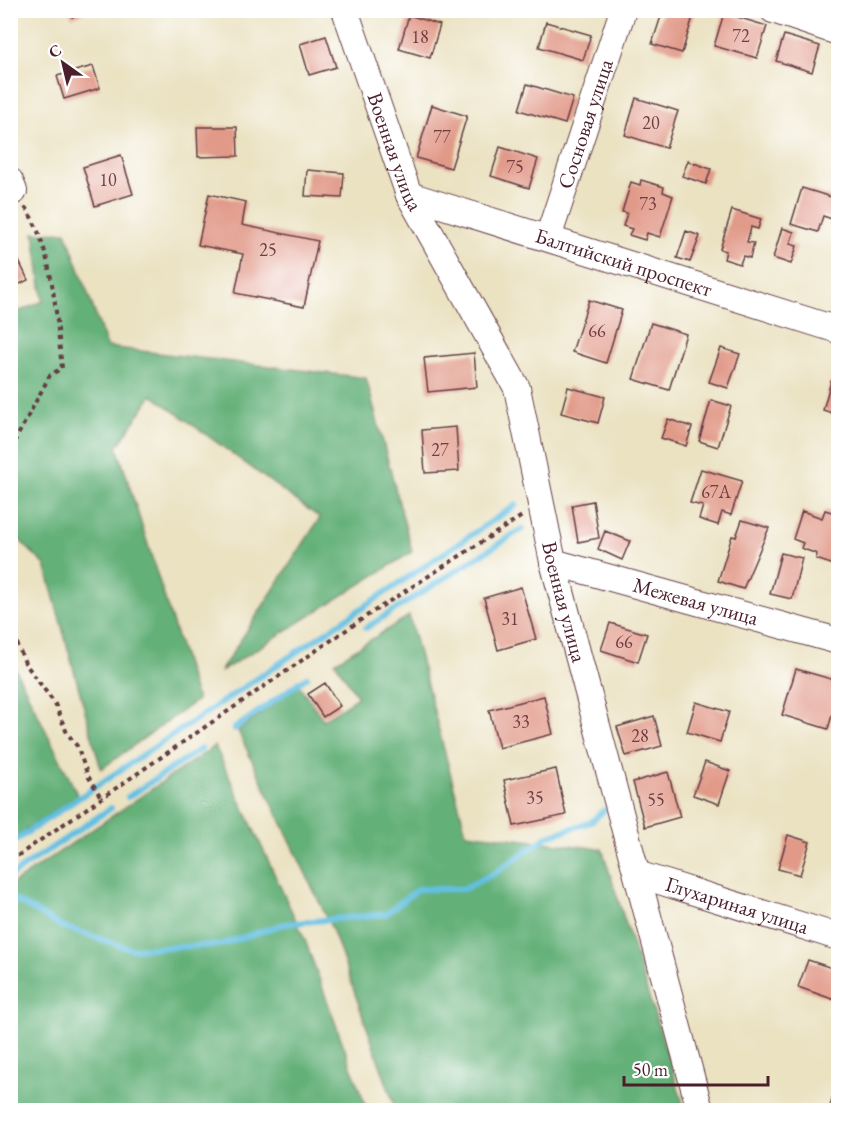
<svg xmlns="http://www.w3.org/2000/svg" width="849" height="1121" font-family="'EB Garamond',serif">
  <style>
    .forest { fill: #63b078; stroke: #566852; stroke-width: 1.5 }
    .lines { fill: none; stroke-linecap: round; stroke-linejoin: round }
    .stream { stroke: #63c0e1; stroke-width: 6 }
    .building { fill: #e19988 }
    .minor-casing { stroke: #623c42; stroke-width: 28 }
    .path { stroke: #623c42; stroke-width: 4; stroke-dasharray: 4.5 4.5; stroke-linecap: butt }
    .minor { stroke: #fff; stroke-width: 26 }
    .labels { text-anchor: middle; stroke-width: 6; stroke-linejoin: round; paint-order: stroke }
    .number-label { font-size: 18px; fill: #703e42 }
    .street-label { font-size: 21px; fill: #4a1f2b; stroke: #fff }
  </style>
  <rect width="100%" height="100%" fill="#fff"/>
  <filter id="ink" filterUnits="userSpaceOnUse"><feTurbulence type="fractalNoise" baseFrequency=".0167" numOctaves="2"/><feDisplacementMap in="SourceGraphic" scale="12" xChannelSelector="R" yChannelSelector="G"/><feConvolveMatrix kernelMatrix="1 2 1 2 8 2 1 2 1" color-interpolation-filters="sRGB"/></filter>
  <filter id="wash" filterUnits="userSpaceOnUse"><feTurbulence type="fractalNoise" baseFrequency=".008" numOctaves="4" result="noise"/><feDisplacementMap in="SourceGraphic" scale="24" xChannelSelector="R" yChannelSelector="G"/><feGaussianBlur stdDeviation="1.35" result="paint"/><feColorMatrix in="noise" values="0 0 0 0 0 0 0 0 0 0 0 0 0 0 0 0 0 1.4 0 .05"/><feComposite in="paint" operator="in"/></filter>
  <g filter="url(#wash)">
    <rect width="100%" height="100%" fill="#ebe2c2"/>
    <path class="forest" d="M 66,232 L 107,347 L 366,378 L 412,552 L 220,672 L 320,518 L 152,395 L 117,447 L 197,700 L 101,769 L 45,565 L 11,532 L 11,315 L 43,301 L 34,233 Z
      M 409,616 L 466,833 L 602,849 L 685,1110 L 396,1110 L 333,931 L 238,731 L 299,685 L 323,720 L 358,697 L 335,662 Z
      M 10,658 L 78,796 L 11,840 L 10,840 Z
      M 215,746 L 305,940 L 367,1110 L 11,1110 L 11,885 Z"/>
    <g class="lines">
      <path class="stream" d="M 366,628 L 522,529
        M 234,729 L 307,677
        M 128,797 L 201,749
        M 10,844 L 516,505
        M 10,876 L 111,808
        M 10,897 L 61,926 L 131,949 L 219,945 L 284,924 L 386,914 L 418,889 L 463,889 L 495,873 L 548,836 L 591,822 L 604,810"/>
    </g>
    <g id="blocks">
      <path class="building" d="M 69,10 L 90,10 L 90,11 L 72,17 Z
        M 663,10 L 695,10 L 682,53 L 652,44 Z
        M 724,13 L 767,26 L 757,58 L 714,46 Z
        M 409,15 L 440,25 L 430,58 L 399,49 Z
        M 546,22 L 591,35 L 583,60 L 539,47 Z
        M 784,35 L 820,46 L 812,72 L 776,61 Z
        M 326,36 L 336,67 L 309,75 L 300,44 Z
        M 93,66 L 100,88 L 64,99 L 57,76 Z
        M 527,84 L 573,98 L 565,124 L 519,110 Z
        M 636,98 L 678,111 L 666,148 L 625,135 Z
        M 432,105 L 467,116 L 451,168 L 416,158 Z
        M 197,127 L 237,127 L 238,156 L 198,157 Z
        M 500,147 L 538,159 L 529,188 L 491,176 Z
        M 121,155 L 133,194 L 95,206 L 83,167 Z
        M 688,161 L 711,169 L 706,184 L 682,176 Z
        M 307,170 L 344,173 L 342,198 L 305,196 Z
        M 641,180 L 664,187 L 663,192 L 673,196 L 660,237 L 647,233 L 645,240 L 629,235 L 632,229 L 623,226 L 627,213 L 622,212 L 631,182 L 640,185 Z
        M 802,188 L 838,199 L 838,221 L 823,216 L 818,232 L 791,224 Z
        M 209,194 L 246,202 L 242,225 L 318,241 L 304,307 L 235,293 L 243,254 L 198,245 Z
        M 732,210 L 761,219 L 758,229 L 751,227 L 747,242 L 754,243 L 750,258 L 743,256 L 740,264 L 724,259 L 726,251 L 720,249 Z
        M 782,228 L 794,232 L 790,244 L 797,246 L 791,264 L 773,258 Z
        M 686,231 L 700,236 L 690,262 L 677,258 Z
        M 10,242 L 28,280 L 10,289 Z
        M 589,300 L 622,310 L 606,363 L 572,352 Z
        M 651,323 L 686,334 L 669,390 L 633,379 Z
        M 721,348 L 740,354 L 728,388 L 709,382 Z
        M 474,353 L 477,387 L 428,392 L 424,358 Z
        M 831,381 L 838,383 L 838,415 L 823,410 Z
        M 568,387 L 605,397 L 598,423 L 561,413 Z
        M 711,400 L 731,406 L 718,447 L 699,441 Z
        M 668,419 L 692,427 L 686,446 L 661,438 Z
        M 456,427 L 459,471 L 425,473 L 422,430 Z
        M 701,469 L 742,481 L 731,515 L 722,512 L 718,525 L 699,519 L 703,506 L 690,503 Z
        M 593,501 L 599,538 L 578,542 L 572,505 Z
        M 825,510 L 838,514 L 837,566 L 816,559 L 817,554 L 801,548 L 803,543 L 793,539 L 802,511 L 822,518 Z
        M 742,520 L 769,528 L 743,589 L 718,581 L 732,536 L 736,537 Z
        M 605,531 L 630,541 L 622,560 L 598,549 Z
        M 781,553 L 802,558 L 792,599 L 770,594 Z
        M 521,587 L 536,639 L 498,650 L 484,598 Z
        M 610,623 L 647,634 L 638,662 L 601,650 Z
        M 796,669 L 838,681 L 838,695 L 828,729 L 782,715 Z
        M 325,683 L 340,706 L 323,717 L 308,694 Z
        M 544,696 L 553,734 L 499,748 L 489,710 Z
        M 696,702 L 729,712 L 720,742 L 687,732 Z
        M 654,716 L 662,746 L 626,756 L 617,727 Z
        M 705,762 L 730,771 L 719,804 L 693,795 Z
        M 556,769 L 566,815 L 514,826 L 504,780 Z
        M 668,772 L 680,817 L 645,827 L 633,782 Z
        M 788,835 L 810,842 L 800,875 L 778,869 Z
        M 808,960 L 838,970 L 838,991 L 835,1000 L 798,987 Z
        M 836,1086 L 838,1087 L 838,1110 L 829,1110 Z"/>
    </g>
  </g>
  <g filter="url(#ink)">
    <use href="#blocks" fill-opacity="0" stroke="#623c42" stroke-width="1.5"/>
    <g class="lines">
      <g class="minor-casing">
        <g id="minor">
          <path id="s1" d="M 345,10 L 409,195 L 517,388 L 553,562 L 700,1110"/>
          <path d="M 773,10 L 838,32"/>
          <path d="M 10,181 L 14,191"/>
          <path id="s2" d="M 409,195 L 838,330"/>
          <path id="s3" d="M 548,238 L 623,10"/>
          <path id="s4" d="M 553,562 L 838,641"/>
          <path id="s5" d="M 637,874 L 838,937"/>
        </g>
      </g>
      <path class="path" d="M 10,450 L 50,375 L 62,368 C 56,318 54,249 25,207
        M 10,626 L 25,663 L 55,704 L 67,733 L 77,746 L 88,776 L 102,799
        M 10,861 L 368,615 L 522,516"/>
      <use href="#minor" class="minor"/>
    </g>
  </g>
  <g class="labels">
    <g class="number-label">
      <text x="741" y="42">72</text>
      <text x="420" y="43">18</text>
      <text x="651" y="129">20</text>
      <text x="442" y="143">77</text>
      <text x="515" y="173">75</text>
      <text x="108" y="186">10</text>
      <text x="648" y="210">73</text>
      <text x="268" y="256">25</text>
      <text x="597" y="337">66</text>
      <text x="440" y="456">27</text>
      <text x="716" y="498">67А</text>
      <text x="510" y="625">31</text>
      <text x="624" y="648">66</text>
      <text x="521" y="728">33</text>
      <text x="640" y="742">28</text>
      <text x="535" y="804">35</text>
      <text x="656" y="806">55</text>
    </g>
    <g class="street-label">
      <text dy="7" stroke="none"><textPath href="#s3" startOffset="120">Сосновая улица</textPath></text>
      <text dy="7" stroke="none"><textPath href="#s1" startOffset="150">Военная улица</textPath></text>
      <text dy="7" stroke="none"><textPath href="#s2" startOffset="225">Балтийский проспект</textPath></text>
      <text dy="7" stroke="none"><textPath href="#s1" startOffset="636">Военная улица</textPath></text>
      <text dy="7" stroke="none"><textPath href="#s4" startOffset="148">Межевая улица</textPath></text>
      <text dy="7" stroke="none"><textPath href="#s5" startOffset="105">Глухариная улица</textPath></text>
    </g>
  </g>
  <rect width="849" height="1121" fill="none" stroke="#fff" stroke-width="36"/>
  <g transform="translate(63 63) rotate(326)" stroke="#ffffff" stroke-width="4.5" paint-order="stroke">
  <path d="M0-4.5L10 22L0 15L-10 22Z" fill="#4a1f2b"/>
  <text y="-9" font-size="16" font-weight="bold" text-anchor="middle" fill="#4a1f2b">С</text>
  </g>
  <path d="M624 1076v9h144v-9" fill="none" stroke="#4a1f2b" stroke-width="3"/>
  <text x="633" y="1076" font-size="18" fill="#4a1f2b" stroke="#ffffff" stroke-width="4.5" paint-order="stroke">50 m</text>
</svg>
